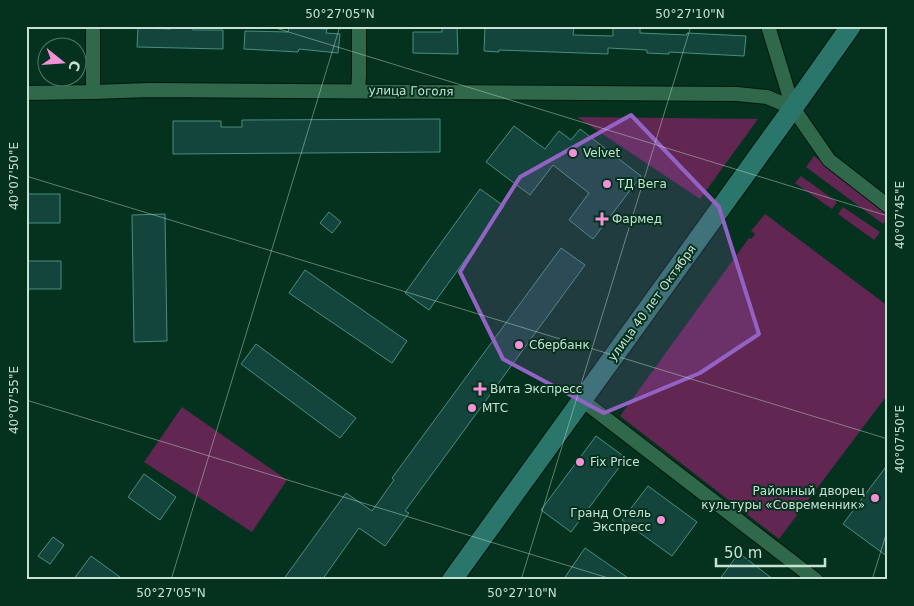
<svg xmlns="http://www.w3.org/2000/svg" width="914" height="606" font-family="'DejaVu Sans',sans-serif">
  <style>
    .green { fill: #612652 }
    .building { fill: #14453c; stroke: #468f80 }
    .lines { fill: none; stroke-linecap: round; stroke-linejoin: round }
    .street-casing { stroke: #00180a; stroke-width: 16 }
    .secondary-casing { stroke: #00180a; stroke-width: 22 }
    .street { stroke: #30684b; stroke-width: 14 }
    .secondary { stroke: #2b766a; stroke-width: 20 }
    .marked { fill: #9263c4; fill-opacity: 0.2; stroke: #9263c4; stroke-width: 4; stroke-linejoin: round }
    .ticks { fill: none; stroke: #c6e2d1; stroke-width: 1; stroke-opacity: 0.45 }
    .poi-dot { fill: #f391d6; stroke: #05321e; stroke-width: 2 }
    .labels { text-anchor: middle; stroke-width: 4; stroke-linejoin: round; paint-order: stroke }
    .street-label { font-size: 12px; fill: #c6e2d1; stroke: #05321e }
    .poi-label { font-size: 12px; fill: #c6e2d1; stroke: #05321e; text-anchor: start }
    .neatline { fill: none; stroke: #c6e2d1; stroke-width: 2 }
    .ticks-label { font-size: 12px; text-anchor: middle; fill: #c6e2d1 }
  </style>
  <rect width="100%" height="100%" fill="#05321e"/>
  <path class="green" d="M 577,117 L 758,119 L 700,199 Z
    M 814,156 L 888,210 L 888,218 L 883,224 L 806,167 Z
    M 801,176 L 837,202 L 832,209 L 795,183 Z
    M 843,207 L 880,232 L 874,240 L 838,214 Z
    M 765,214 L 888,306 L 888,394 L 779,539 L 620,416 L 749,238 L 751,239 L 755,234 L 751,231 Z
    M 182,407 L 287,480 L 252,532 L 144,462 Z"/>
  <path class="building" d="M 485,26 L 574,26 L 573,35 L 613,36 L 613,26 L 640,26 L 640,33 L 687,35 L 687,33 L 746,36 L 744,56 L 669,52 L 669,54 L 647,53 L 647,50 L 608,48 L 608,54 L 499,50 L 499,52 L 484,51 Z
    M 289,27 L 327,29 L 326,33 L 340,34 L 338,53 L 299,49 L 298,52 L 244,49 L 245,31 L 288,32 Z
    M 442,27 L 457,27 L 458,54 L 413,53 L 413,32 L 442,32 Z
    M 138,28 L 171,29 L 171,28 L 193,28 L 193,30 L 223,30 L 223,49 L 137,47 Z
    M 440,119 L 440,152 L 173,154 L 173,121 L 221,121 L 221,127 L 242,127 L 242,120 Z
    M 514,126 L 545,149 L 559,131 L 571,140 L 580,129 L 641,176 L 593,239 L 569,220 L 589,193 L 553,165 L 530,195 L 486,162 Z
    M 480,189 L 504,206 L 429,310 L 405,293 Z
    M 26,194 L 60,194 L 60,223 L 26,223 Z
    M 329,212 L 341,222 L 332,233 L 320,223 Z
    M 165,214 L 167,341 L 134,342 L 132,215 Z
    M 561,248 L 585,265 L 405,511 L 409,513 L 385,546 L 359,528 L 322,580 L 283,580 L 346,493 L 372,511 L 394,480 L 392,478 Z
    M 26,261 L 61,261 L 61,289 L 26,289 Z
    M 305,270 L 407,341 L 392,363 L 289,293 Z
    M 256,344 L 356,418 L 340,438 L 241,364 Z
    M 596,436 L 626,458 L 571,532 L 541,510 Z
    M 888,464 L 888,557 L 843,524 Z
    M 144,474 L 176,497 L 160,520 L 128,497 Z
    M 648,486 L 697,522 L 672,556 L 622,520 Z
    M 53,537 L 64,545 L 50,564 L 38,556 Z
    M 585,548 L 631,580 L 563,580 Z
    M 739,553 L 774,580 L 719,580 Z
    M 91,556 L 124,580 L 73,580 Z"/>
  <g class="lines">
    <g class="street-casing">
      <path id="street" d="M 768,26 L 793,108 L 829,160 L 888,206
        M 358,91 L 359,76 L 359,26
        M 93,92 L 93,26
        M 26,93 L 93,92 L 149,90 L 737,94 L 767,97 L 793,108
        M 582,400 L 816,580"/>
    </g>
    <g class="secondary-casing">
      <path id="secondary" d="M 452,580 L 793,108 L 851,26"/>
    </g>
    <use href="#street" class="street"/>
    <use href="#secondary" class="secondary"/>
  </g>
  <path class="marked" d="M 631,115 L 719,207 L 759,334 L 700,373 L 604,413 L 503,359 L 460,272 L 520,177 Z"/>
  <path class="ticks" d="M 269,26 L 888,216M 26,176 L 888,439M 26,400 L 615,580M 171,580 L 340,26M 521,580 L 691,26M 872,580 L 888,528"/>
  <g class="poi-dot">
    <circle cx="573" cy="153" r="5"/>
    <circle cx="607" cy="184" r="5"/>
    <path d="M599.5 211.5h5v5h5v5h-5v5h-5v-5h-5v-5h5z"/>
    <circle cx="519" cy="345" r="5"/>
    <path d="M477.5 381.5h5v5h5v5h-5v5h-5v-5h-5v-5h5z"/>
    <circle cx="472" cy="408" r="5"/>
    <circle cx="580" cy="462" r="5"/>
    <circle cx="875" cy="498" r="5"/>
    <circle cx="661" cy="520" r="5"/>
  </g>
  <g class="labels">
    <g class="street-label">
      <text transform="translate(411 91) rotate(1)" y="4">улица Гоголя</text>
      <text transform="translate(652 303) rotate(-54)" y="4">улица 40 лет Октября</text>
    </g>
    <g class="poi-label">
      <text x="583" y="157">Velvet</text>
      <text x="617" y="188">ТД Вега</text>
      <text x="612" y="223">Фармед</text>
      <text x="529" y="349">Сбербанк</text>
      <text x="490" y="393">Вита Экспресс</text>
      <text x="482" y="412">МТС</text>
      <text x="590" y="466">Fix Price</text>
      <text x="865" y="495" text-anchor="end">Районный дворец<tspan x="865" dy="14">культуры «Современник»</tspan></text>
      <text x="651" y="517" text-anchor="end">Гранд Отель<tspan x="651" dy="14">Экспресс</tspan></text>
    </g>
  </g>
  <rect width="914" height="606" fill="none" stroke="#05321e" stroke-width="55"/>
  <g transform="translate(62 62) rotate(107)"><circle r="24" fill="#05321e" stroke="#527866"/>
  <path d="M0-4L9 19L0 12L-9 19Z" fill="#f391d6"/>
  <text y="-8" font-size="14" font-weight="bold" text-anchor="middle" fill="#c6e2d1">С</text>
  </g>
  <path d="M716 558v8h109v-8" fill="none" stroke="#c6e2d1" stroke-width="2.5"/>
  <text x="724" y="558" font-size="15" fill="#c6e2d1" stroke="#05321e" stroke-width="4" paint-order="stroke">50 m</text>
  <rect x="28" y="28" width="858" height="550" class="neatline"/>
  <g class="ticks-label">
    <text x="340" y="18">50°27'05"N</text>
    <text x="690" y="18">50°27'10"N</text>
    <text transform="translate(14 176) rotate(-90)" y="4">40°07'50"E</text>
    <text transform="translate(900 215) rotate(-90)" y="4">40°07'45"E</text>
    <text transform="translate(14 400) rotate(-90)" y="4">40°07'55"E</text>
    <text transform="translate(900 439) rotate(-90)" y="4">40°07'50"E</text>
    <text x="171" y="597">50°27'05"N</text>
    <text x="522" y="597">50°27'10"N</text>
  </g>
</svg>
